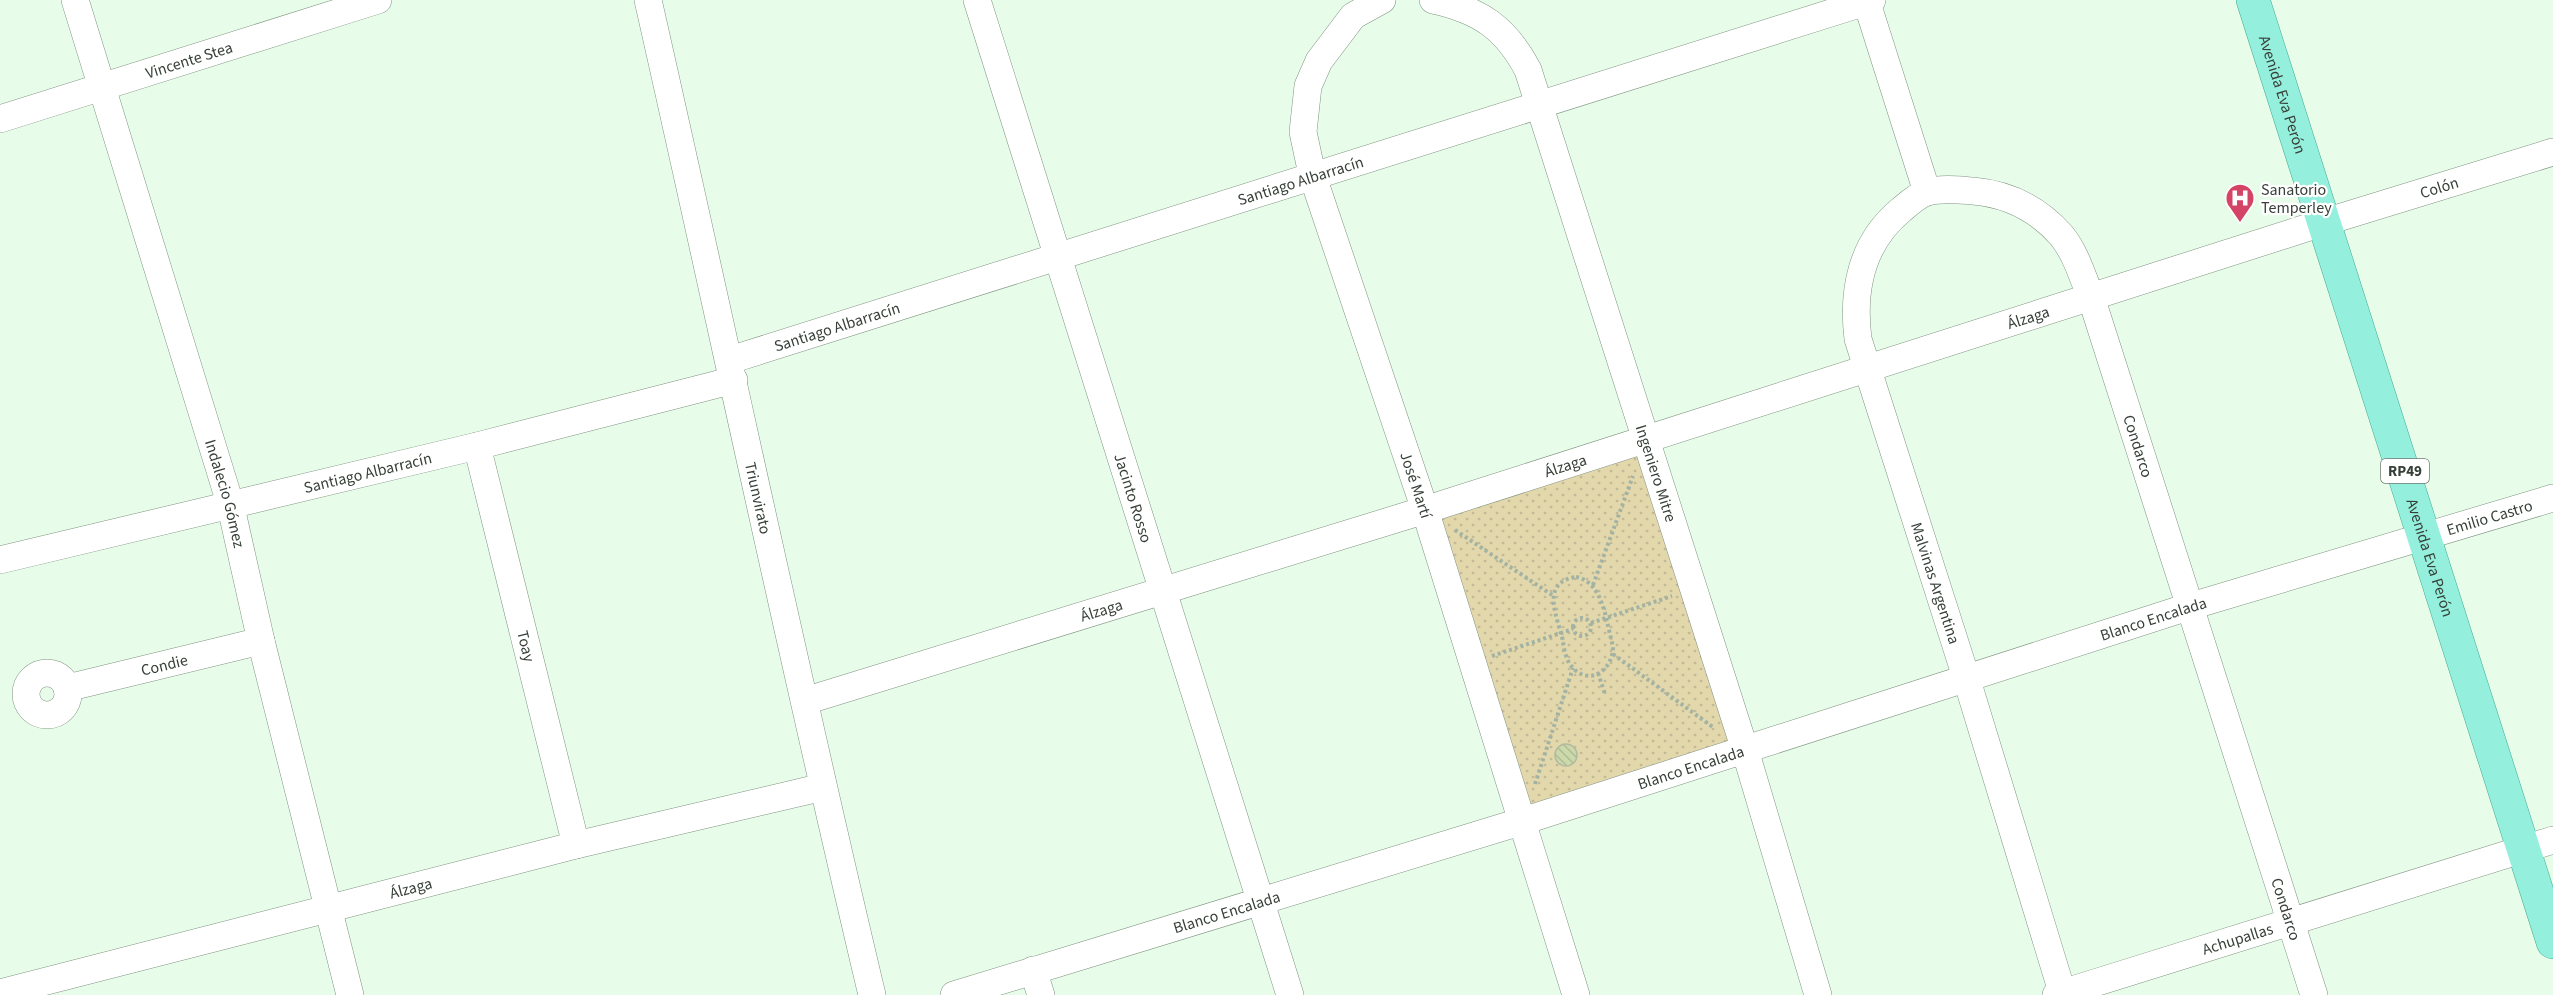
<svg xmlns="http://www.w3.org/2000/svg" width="2553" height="995" font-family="'Source Sans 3',sans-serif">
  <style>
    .park { fill: url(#park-dots) }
    .building { fill: url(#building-back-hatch); stroke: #b3baa1; stroke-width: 1.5 }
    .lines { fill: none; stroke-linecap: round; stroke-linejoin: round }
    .minor-casing { stroke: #809382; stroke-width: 28 }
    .major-casing { stroke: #45ab93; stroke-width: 34 }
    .path { stroke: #a2b3a3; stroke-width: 4; stroke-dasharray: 3 3; stroke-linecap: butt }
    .minor { stroke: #fff; stroke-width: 27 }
    .major { stroke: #94efdc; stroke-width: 33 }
    .labels { text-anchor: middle; stroke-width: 4.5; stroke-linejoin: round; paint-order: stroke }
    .shield { fill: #fff; stroke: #737974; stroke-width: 1.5 }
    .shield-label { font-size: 15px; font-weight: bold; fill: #374038 }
    .street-label { font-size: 16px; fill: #374038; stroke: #fff }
    .poi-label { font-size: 16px; fill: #374038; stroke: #fff; text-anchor: start }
  </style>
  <defs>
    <pattern id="park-dots" width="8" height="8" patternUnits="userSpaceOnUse" patternTransform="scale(1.5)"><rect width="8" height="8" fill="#e3d7ac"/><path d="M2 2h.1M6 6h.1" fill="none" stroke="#c3ba95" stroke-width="1.8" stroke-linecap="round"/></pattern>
    <pattern id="building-back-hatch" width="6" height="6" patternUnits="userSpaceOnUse" patternTransform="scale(1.5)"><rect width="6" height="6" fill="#ccd9ab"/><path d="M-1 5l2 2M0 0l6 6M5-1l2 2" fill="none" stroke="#b0bb94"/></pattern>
  </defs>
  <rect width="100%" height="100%" fill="#e7fde9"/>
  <path class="park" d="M 1647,439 L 1745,750 L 1523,821 L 1425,510 Z"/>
  <path class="building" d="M1555 755a11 11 0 1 1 22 0a11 11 0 1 1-22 0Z"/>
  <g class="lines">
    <g class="minor-casing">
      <g id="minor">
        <path id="s1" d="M 75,0 L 230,503 L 261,641 L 350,995"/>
        <path id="s2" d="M 648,0 C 723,331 793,664 872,995"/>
        <path id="s3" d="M 977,0 L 1290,995"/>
        <path id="s4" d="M 1382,0 L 1353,16 L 1319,61 L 1308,86 L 1303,132 L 1312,174 L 1425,510 L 1576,995"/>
        <path id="s5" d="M 1433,0 C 1480,10 1506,28 1528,70 L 1745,750 L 1818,995"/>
        <path d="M 1866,0 L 1927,192"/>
        <path id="s6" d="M 0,119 L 378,0"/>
        <path id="s7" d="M 730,360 L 1872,0"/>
        <path id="s8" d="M 477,446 L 576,845"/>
        <path id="s9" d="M 0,560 L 477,446 L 734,380"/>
        <circle cx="47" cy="694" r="21"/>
        <path id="s10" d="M 67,688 L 261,641"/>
        <path id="s11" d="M 805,701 L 1425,510 L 2325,222 L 2553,152"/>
        <path d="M 1033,970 L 1041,995"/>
        <path id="s12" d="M 0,993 L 576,845 L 823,787"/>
        <path id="s13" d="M 954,995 L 1523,821 L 2188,607 L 2553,498"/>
        <path id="s14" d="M 2056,995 L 2553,840"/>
        <path id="s15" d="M 2063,995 L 1966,677 L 1858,339 C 1852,291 1861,243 1901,210 C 1908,204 1918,195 1927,192 C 1941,188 1959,190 1973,191 C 2008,194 2038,209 2061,235 C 2076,253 2082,276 2091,297 L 2314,995"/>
      </g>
    </g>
    <g class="major-casing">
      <g id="major">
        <path id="s16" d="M 2253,0 L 2553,942"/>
      </g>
    </g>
    <path class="path" d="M 1455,530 L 1552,595
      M 1576,577 C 1604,582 1606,623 1613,646 C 1614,668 1591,687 1573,668 C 1565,660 1564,647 1562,637 C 1556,614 1541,582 1576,577 Z
      M 1593,585 L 1633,476
      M1573 627a9 9 0 1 1 18 0a9 9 0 1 1-18 0Z
      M 1591,623 L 1672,596
      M 1613,654 L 1714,728
      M 1492,656 L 1573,629
      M 1598,673 L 1605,694
      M 1535,784 L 1573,668"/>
    <use href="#minor" class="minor"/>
    <use href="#major" class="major"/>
  </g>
  <defs>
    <g id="hospital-pin" transform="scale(1.5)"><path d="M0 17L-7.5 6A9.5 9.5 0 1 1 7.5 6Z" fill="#d44466" stroke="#fff"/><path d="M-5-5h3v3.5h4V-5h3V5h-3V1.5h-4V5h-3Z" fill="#fff"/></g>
  </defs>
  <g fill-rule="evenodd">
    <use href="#hospital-pin" x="2240" y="198"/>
  </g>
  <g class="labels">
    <rect class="shield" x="2381" y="459" width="48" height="24" rx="4.5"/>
    <g class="shield-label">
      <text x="2405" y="476">RP49</text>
    </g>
    <g class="street-label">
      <text dy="6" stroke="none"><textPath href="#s6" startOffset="198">Vincente Stea</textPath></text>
      <text dy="6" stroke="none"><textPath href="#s16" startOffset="99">Avenida Eva Perón</textPath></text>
      <text dy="6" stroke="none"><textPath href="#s7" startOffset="598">Santiago Albarracín</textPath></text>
      <text dy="6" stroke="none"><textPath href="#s11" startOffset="1713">Colón</textPath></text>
      <text dy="6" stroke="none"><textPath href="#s11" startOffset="1282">Álzaga</textPath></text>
      <text dy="6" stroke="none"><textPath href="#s7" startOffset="112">Santiago Albarracín</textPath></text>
      <text dy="6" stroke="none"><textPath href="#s15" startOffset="1234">Condarco</textPath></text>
      <text dy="6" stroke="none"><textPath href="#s11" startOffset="796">Álzaga</textPath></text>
      <text dy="6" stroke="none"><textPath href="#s9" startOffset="378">Santiago Albarracín</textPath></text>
      <text dy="6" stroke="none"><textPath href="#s5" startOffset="546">Ingeniero Mitre</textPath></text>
      <text dy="6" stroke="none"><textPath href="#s4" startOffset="534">José Martí</textPath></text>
      <text dy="6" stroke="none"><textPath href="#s1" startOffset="516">Indalecio Gómez</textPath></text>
      <text dy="6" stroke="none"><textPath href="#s2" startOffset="510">Triunvirato</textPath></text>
      <text dy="6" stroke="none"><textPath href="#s3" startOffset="522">Jacinto Rosso</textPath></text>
      <text dy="6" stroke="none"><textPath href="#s13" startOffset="1608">Emilio Castro</textPath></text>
      <text dy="6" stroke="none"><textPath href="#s16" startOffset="585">Avenida Eva Perón</textPath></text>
      <text transform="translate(1936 583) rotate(72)" y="6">Malvinas Argentina</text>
      <text dy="6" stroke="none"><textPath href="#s11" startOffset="310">Álzaga</textPath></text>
      <text dy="6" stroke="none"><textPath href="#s13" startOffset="1257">Blanco Encalada</textPath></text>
      <text dy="6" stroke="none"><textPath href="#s8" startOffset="206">Toay</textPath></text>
      <text dy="6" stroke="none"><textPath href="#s10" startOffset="100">Condie</textPath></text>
      <text dy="6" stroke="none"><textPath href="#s13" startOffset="771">Blanco Encalada</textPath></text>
      <text dy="6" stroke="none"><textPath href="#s12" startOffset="424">Álzaga</textPath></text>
      <text dy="6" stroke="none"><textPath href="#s15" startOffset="1720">Condarco</textPath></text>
      <text dy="6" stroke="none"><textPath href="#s13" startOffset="285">Blanco Encalada</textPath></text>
      <text dy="6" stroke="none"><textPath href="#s14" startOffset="190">Achupallas</textPath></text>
    </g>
    <g class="poi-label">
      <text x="2261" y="195">Sanatorio<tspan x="2261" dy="18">Temperley</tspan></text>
    </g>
  </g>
</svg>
